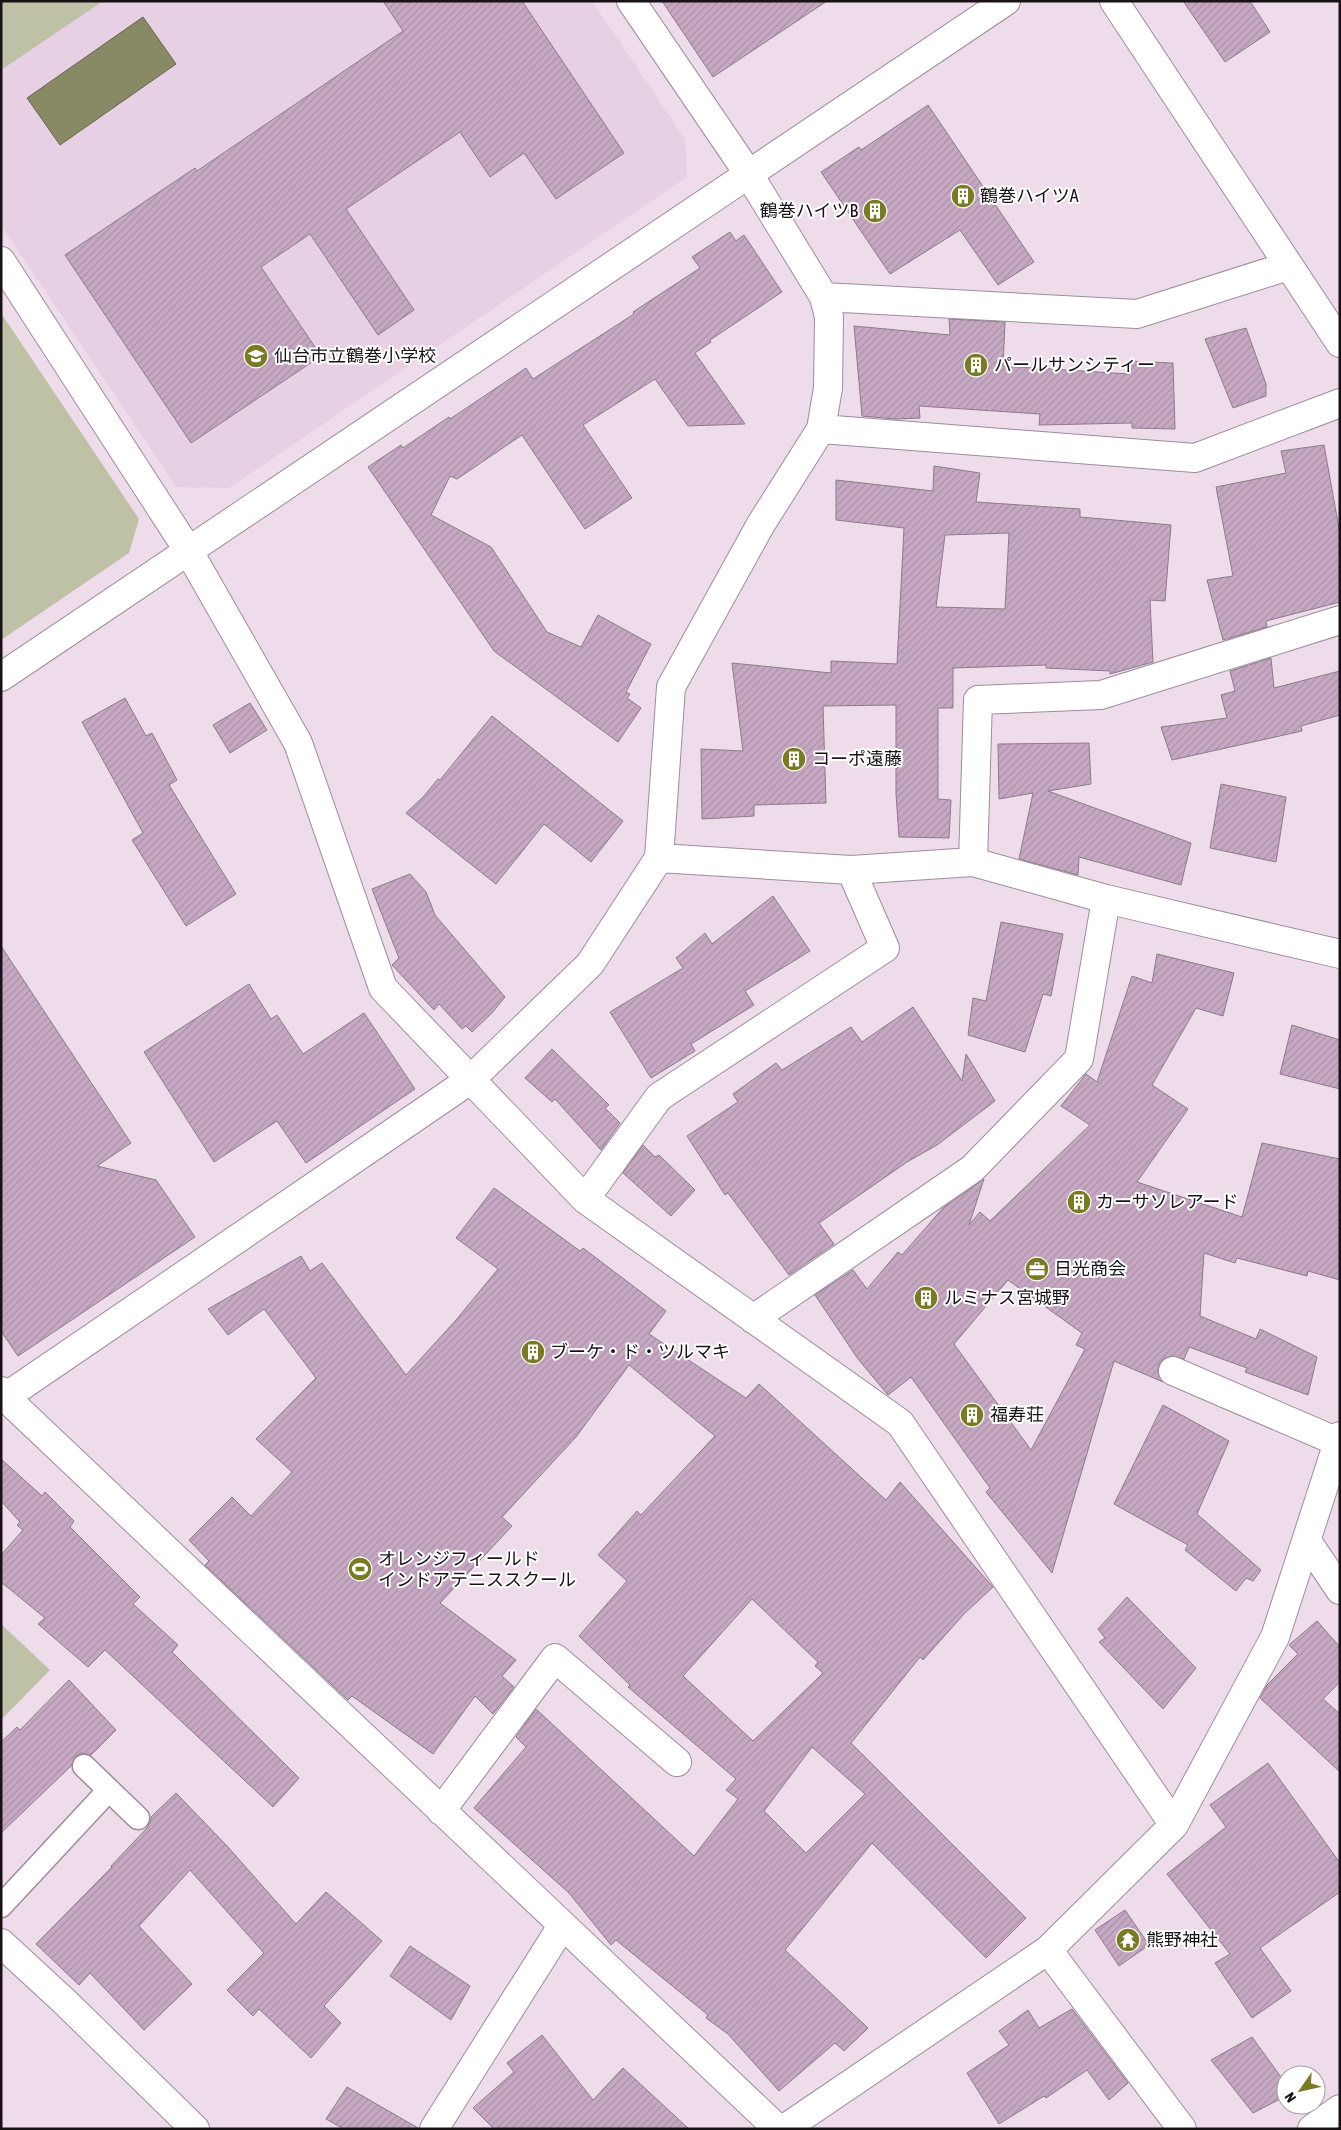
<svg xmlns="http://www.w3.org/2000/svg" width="1341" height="2130" font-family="'Asap Condensed','Noto Sans JP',sans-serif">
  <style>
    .built { fill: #e7cfe4 }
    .green { fill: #bfc1a7 }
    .water { fill: #888a66; stroke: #66664e }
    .building { fill: url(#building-hatch); stroke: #8b7b89; fill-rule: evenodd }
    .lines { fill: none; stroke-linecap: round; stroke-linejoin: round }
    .service-casing { stroke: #9d8d9b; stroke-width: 25 }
    .minor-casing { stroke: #9d8d9b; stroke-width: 30 }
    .tertiary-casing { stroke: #9d8d9b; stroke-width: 30 }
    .service { stroke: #fff; stroke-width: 22 }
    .minor { stroke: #fff; stroke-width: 28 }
    .tertiary { stroke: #fff; stroke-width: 28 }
    .labels { text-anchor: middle; stroke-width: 4; stroke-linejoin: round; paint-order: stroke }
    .poi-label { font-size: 18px; fill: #181217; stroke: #fff; text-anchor: start }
  </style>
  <defs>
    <pattern id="building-hatch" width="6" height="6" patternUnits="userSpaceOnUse" patternTransform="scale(1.25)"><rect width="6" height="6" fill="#c7a8c3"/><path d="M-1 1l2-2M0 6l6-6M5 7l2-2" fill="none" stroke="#aa90a7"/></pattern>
  </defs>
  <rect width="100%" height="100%" fill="#eedceb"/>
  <path class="built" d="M 1,1 L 592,1 L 685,139 L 687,177 L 229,488 L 176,487 L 1,225 Z"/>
  <path class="green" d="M 1,1 L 103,1 L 1,70 Z
    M 1,313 L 139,519 L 129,553 L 1,640 Z
    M 1,1624 L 50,1670 L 1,1720 Z"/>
  <path class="water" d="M 143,17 L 176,64 L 60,145 L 27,98 Z"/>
  <path class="building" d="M 383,1 L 522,1 L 624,153 L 556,199 L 524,153 L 490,177 L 460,132 L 346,209 L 414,310 L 378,335 L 310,234 L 261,267 L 321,356 L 191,443 L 65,255 L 195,168 L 197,171 L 403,31 Z
    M 662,1 L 827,1 L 713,77 Z
    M 1183,1 L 1250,1 L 1270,32 L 1225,62 Z
    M 928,105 L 1034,262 L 998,285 L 960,230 L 890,274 L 821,172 L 859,147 L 861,150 Z
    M 730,232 L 736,241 L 744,235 L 782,292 L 710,340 L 711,342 L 695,353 L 745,424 L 688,426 L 655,379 L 583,425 L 632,498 L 585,529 L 522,435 L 457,479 L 450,476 L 431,515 L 491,547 L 547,632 L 581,647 L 598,615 L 651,644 L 626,692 L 630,694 L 627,698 L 641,708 L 618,742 L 494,651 L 368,467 L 401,445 L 403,448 L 449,417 L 450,419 L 526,368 L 533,379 L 634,314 L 633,312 L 700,268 L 692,257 Z
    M 949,319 L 1005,322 L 1003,366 L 1129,374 L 1128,361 L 1173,363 L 1175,429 L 1132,428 L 1132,423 L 1039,425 L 1040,414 L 919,406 L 920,418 L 896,419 L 862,416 L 854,326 L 950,335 Z
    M 1246,328 L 1266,384 L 1266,396 L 1233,408 L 1205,339 Z
    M 1324,445 L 1340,534 L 1340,602 L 1266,621 L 1267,627 L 1223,640 L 1207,580 L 1233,576 L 1216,487 L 1286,473 L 1281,451 Z
    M 934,466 L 980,473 L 976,502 L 1080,509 L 1080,517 L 1171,525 L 1165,601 L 1150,600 L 1153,662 L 1110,674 L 1110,671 L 1046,668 L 1046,665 L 953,668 L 953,708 L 938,708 L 938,799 L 951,800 L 949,838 L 899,837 L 896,794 L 896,705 L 823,706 L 826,803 L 754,805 L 754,816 L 702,819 L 701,749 L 743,751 L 732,663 L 831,673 L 831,661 L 897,664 L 904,528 L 836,520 L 836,480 L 933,491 ZM 1009,533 L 1005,609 L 936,607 L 945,535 Z
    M 1271,658 L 1274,688 L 1340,671 L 1340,715 L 1301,726 L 1302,731 L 1172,760 L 1161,727 L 1227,718 L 1221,695 L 1235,691 L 1230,671 Z
    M 125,698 L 146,736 L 152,733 L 177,780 L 169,785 L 236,894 L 186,926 L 132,840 L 143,833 L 82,722 Z
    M 250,703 L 267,730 L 230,753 L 213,725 Z
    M 492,716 L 623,821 L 591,862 L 544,824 L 496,884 L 406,813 L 424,796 L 438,779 L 440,780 Z
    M 1089,743 L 1091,784 L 1048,791 L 1191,843 L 1181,885 L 1079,857 L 1078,875 L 1019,859 L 1033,793 L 999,799 L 998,744 Z
    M 1221,784 L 1286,797 L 1276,862 L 1210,848 Z
    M 410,874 L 426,892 L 435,915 L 505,997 L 492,1013 L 472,1032 L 466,1026 L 462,1029 L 439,1004 L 434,1010 L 392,965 L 399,958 L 372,889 Z
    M 773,896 L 810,951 L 745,991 L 754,1005 L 691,1044 L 695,1051 L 651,1078 L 610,1012 L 683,968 L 676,958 L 705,933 L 712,944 Z
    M 1001,922 L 1063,934 L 1051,996 L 1043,994 L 1025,1052 L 968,1035 L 973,998 L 986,1001 Z
    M 1,946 L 131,1143 L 97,1166 L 156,1180 L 195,1237 L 18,1356 L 1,1331 Z
    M 1157,954 L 1234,973 L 1223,1016 L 1196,1008 L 1152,1085 L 1188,1109 L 1137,1182 L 1242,1217 L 1262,1143 L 1340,1159 L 1340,1280 L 1308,1271 L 1307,1276 L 1237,1258 L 1235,1263 L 1204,1253 L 1200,1316 L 1256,1339 L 1260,1329 L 1317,1357 L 1308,1395 L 1245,1372 L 1247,1368 L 1189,1347 L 1184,1359 L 1171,1356 L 1163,1359 L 1159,1364 L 1158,1373 L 1163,1382 L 1114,1361 L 1052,1573 L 986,1492 L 990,1488 L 911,1377 L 888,1395 L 858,1359 L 815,1295 L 853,1270 L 867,1289 L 898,1252 L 902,1255 L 943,1208 L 984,1179 L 969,1225 L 980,1212 L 990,1221 L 1090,1125 L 1061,1106 L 1086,1074 L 1097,1082 L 1132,976 L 1152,983 ZM 1008,1280 L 1082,1333 L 1076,1345 L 1085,1349 L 1031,1450 L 954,1344 Z
    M 249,984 L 271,1019 L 277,1015 L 303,1054 L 364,1013 L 415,1089 L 306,1163 L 277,1121 L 214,1162 L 144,1052 Z
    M 913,1007 L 962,1081 L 966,1054 L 995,1101 L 937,1145 L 907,1162 L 819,1223 L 834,1244 L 789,1275 L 728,1193 L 725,1195 L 687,1136 L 738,1102 L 733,1094 L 776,1063 L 782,1070 L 851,1027 L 862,1042 Z
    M 1292,1025 L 1340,1040 L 1340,1089 L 1280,1074 Z
    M 552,1049 L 609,1105 L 605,1108 L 620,1123 L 601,1150 L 555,1099 L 552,1102 L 525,1078 Z
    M 643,1145 L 655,1157 L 659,1155 L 695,1190 L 671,1216 L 623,1173 Z
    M 494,1188 L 580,1251 L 583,1248 L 666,1311 L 649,1334 L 746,1398 L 759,1384 L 886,1500 L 900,1482 L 993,1587 L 964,1614 L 923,1660 L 920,1657 L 851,1743 L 1026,1918 L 986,1958 L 872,1843 L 785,1950 L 868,2028 L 844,2051 L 835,2043 L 779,2091 L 728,2034 L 706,2018 L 708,2015 L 616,1940 L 611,1945 L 569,1893 L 474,1808 L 526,1747 L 516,1737 L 536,1709 L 694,1856 L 738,1799 L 726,1790 L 736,1779 L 628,1687 L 630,1685 L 579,1636 L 627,1581 L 598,1555 L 637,1511 L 641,1515 L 715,1436 L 629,1365 L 576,1437 L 502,1517 L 512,1526 L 440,1603 L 516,1660 L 502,1676 L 514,1687 L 493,1714 L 475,1696 L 433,1754 L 352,1696 L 348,1700 L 205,1565 L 209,1561 L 189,1540 L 232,1497 L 251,1516 L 292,1472 L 256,1439 L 316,1378 L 264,1309 L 228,1335 L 208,1309 L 301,1256 L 310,1271 L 322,1263 L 406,1375 L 456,1320 L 498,1269 L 456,1238 ZM 752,1599 L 818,1662 L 815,1666 L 823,1673 L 753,1741 L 683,1676 ZM 812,1747 L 865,1794 L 806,1853 L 764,1811 Z
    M 1163,1405 L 1229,1441 L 1197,1514 L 1261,1570 L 1253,1581 L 1246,1578 L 1236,1591 L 1185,1550 L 1188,1545 L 1114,1504 Z
    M 1,1459 L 42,1496 L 45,1492 L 74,1521 L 70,1527 L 140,1597 L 133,1604 L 178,1645 L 172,1652 L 299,1778 L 273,1807 L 105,1650 L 88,1667 L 38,1624 L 45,1618 L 1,1582 L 1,1555 L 23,1530 L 17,1525 L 20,1522 L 1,1501 Z
    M 1127,1597 L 1196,1668 L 1163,1709 L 1099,1642 L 1105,1638 L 1098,1629 Z
    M 1317,1621 L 1340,1647 L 1340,1682 L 1323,1699 L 1340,1714 L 1340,1772 L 1260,1698 L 1267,1685 L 1298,1654 L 1289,1645 Z
    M 69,1680 L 116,1730 L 91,1755 L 81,1753 L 75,1757 L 71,1766 L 1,1833 L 1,1742 L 17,1727 L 20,1730 Z
    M 1268,1763 L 1340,1863 L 1340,1892 L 1260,1948 L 1291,1991 L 1252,2018 L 1215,1963 L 1230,1954 L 1167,1874 L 1226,1827 L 1210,1805 Z
    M 176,1793 L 227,1846 L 296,1924 L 326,1892 L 382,1941 L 324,2006 L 341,2023 L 311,2058 L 259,2009 L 253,2016 L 227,1990 L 264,1953 L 190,1870 L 139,1926 L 192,1984 L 144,2030 L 90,1973 L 79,1985 L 36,1944 L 112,1867 L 111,1866 L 148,1827 L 151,1817 Z
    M 1125,1910 L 1149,1945 L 1119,1966 L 1095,1930 Z
    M 410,1946 L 470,1986 L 451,2020 L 390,1976 Z
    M 1072,2009 L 1128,2083 L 1109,2100 L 1087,2070 L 1046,2098 L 1044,2096 L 999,2124 L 967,2073 L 1009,2045 L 999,2031 L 1028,2010 L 1039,2028 Z
    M 542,2035 L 593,2100 L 623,2068 L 689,2129 L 494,2129 L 473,2108 L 514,2072 L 507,2063 Z
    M 1252,2037 L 1286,2084 L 1286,2096 L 1253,2113 L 1211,2060 Z
    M 347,2087 L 418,2128 L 418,2129 L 344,2129 L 326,2119 Z"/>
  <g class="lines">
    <g class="service-casing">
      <path id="service" d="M 84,1766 L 138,1818
        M 1,1906 L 108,1791"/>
    </g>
    <g class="minor-casing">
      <path id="minor" d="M 1114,1 L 1340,343
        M 1,261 L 188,550 L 298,743 L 383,988 L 585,1199 L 900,1423 L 1174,1825
        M 824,297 L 1137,314 L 1288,266
        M 821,429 L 1195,458 L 1340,403
        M 659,858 L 851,870 L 973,862 L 1106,899 L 1340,954
        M 973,862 L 978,700 L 1101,695 L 1340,620
        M 585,1199 L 659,1097 L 885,948 L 851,870
        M 753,1319 L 972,1169 L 1079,1059 L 1106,899
        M 1173,1371 L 1338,1442
        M 1,1391 L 5,1397 L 778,2129
        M 1,1400 L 470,1080 L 590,964 L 659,858 L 671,687 L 761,524 L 821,429 L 828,388 L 829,317 L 824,297 L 748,173 L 631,1
        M 1307,1541 L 1340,1590
        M 441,1811 L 555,1658 L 677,1762
        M 1,1943 L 65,2002 L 195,2129
        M 1048,1950 L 1182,2129
        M 434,2129 L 562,1926
        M 784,2129 L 1048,1950 L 1174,1825 L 1275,1637 L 1340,1436
        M 1312,2129 L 1340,2109"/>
    </g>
    <g class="tertiary-casing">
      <path id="tertiary" d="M 1,677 L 1006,1"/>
    </g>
    <use href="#service" class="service"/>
    <use href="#minor" class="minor"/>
    <use href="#tertiary" class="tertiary"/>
  </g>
  <defs>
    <g id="building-disc" transform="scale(1.25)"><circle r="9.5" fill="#797b23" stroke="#fff"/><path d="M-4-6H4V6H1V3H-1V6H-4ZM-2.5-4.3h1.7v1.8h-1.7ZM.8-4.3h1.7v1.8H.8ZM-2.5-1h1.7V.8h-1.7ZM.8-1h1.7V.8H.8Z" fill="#fff"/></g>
    <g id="school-disc" transform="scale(1.25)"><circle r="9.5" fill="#797b23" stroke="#fff"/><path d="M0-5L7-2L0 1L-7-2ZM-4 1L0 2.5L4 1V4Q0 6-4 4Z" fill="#fff"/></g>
    <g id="office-disc" transform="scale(1.25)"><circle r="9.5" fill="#797b23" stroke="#fff"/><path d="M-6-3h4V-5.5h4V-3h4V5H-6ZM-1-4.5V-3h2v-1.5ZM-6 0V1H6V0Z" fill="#fff"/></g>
    <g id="stadium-disc" transform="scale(1.25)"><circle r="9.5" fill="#797b23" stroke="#fff"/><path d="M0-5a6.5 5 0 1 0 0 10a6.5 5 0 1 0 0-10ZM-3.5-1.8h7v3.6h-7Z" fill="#fff"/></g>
    <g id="temple-disc" transform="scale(1.25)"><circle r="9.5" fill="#797b23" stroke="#fff"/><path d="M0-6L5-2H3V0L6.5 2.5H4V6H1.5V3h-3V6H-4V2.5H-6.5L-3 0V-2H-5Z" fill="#fff"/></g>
  </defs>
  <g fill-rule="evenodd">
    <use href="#building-disc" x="963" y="196"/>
    <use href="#building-disc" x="875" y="211"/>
    <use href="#school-disc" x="256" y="356"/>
    <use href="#building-disc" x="976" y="365"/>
    <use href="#building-disc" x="794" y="759"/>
    <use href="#building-disc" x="1079" y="1202"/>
    <use href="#office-disc" x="1037" y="1269"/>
    <use href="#building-disc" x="926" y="1298"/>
    <use href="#building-disc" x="533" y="1352"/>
    <use href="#building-disc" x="972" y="1415"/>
    <use href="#stadium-disc" x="360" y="1569"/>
    <use href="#temple-disc" x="1128" y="1940"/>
  </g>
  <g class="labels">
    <g class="poi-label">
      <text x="980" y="202">鶴巻ハイツA</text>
      <text x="858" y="217" text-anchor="end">鶴巻ハイツB</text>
      <text x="274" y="362">仙台市立鶴巻小学校</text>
      <text x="994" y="371">パールサンシティー</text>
      <text x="812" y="765">コーポ遠藤</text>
      <text x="1096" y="1208">カーサソレアード</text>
      <text x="1054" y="1275">日光商会</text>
      <text x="944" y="1304">ルミナス宮城野</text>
      <text x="550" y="1358">ブーケ・ド・ツルマキ</text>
      <text x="990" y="1421">福寿荘</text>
      <text x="378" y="1565">オレンジフィールド<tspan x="378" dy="21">インドアテニススクール</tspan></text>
      <text x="1146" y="1946">熊野神社</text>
    </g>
  </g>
  <rect width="1341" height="2130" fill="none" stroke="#181217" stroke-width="5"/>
  <g transform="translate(1301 2090) rotate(236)"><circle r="24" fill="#ffffff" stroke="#a3a0a2"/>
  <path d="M0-4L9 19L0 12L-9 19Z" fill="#797b23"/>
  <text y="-8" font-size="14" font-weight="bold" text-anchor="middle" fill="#181217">N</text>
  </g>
</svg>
